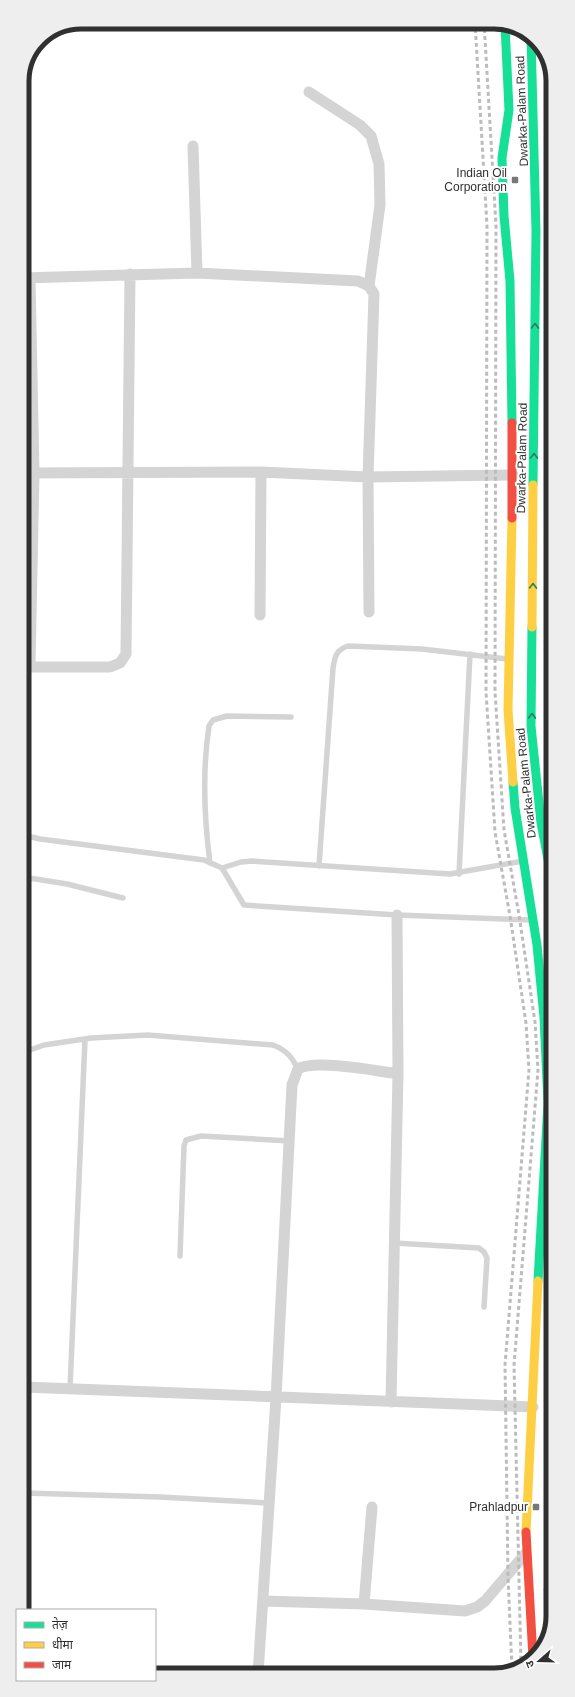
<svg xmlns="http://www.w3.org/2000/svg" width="575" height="1697" font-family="Arial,'Noto Sans Devanagari',sans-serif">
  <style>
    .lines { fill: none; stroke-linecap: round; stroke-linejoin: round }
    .path { stroke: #d4d4d4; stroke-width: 2; stroke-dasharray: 2 2; stroke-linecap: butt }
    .lane { stroke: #d4d4d4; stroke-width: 5.5 }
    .street { stroke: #d4d4d4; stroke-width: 11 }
    .fast { stroke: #16e098; stroke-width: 9 }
    .slow { stroke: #ffcf43; stroke-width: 9 }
    .jam { stroke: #f24e42; stroke-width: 9 }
    .rail { stroke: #bcbcbc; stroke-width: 3; stroke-dasharray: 4 3; stroke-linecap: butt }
    .oneway { stroke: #247f5f }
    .poi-dot { fill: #787878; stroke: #fff; stroke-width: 1.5 }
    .labels { text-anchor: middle; stroke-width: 4; stroke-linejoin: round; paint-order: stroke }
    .street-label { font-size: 12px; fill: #303030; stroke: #fff }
    .poi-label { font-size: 12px; fill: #303030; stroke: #fff; text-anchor: end }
    .rim { fill: none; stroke: #303030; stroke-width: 5 }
  </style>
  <rect width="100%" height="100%" fill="#fff"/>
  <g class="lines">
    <path class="path" d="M 544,1589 L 546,1622"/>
    <path class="lane" d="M 23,835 L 40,839 L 204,860 L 222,868 L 244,905 L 397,915 L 531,920
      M 210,863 C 204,817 202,772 209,726 L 213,720 L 227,716 L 291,717
      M 319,866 L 333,668 C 335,656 336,650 348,646 L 422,649 L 507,659
      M 222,868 L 241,862 L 252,861 L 450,874 L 523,861
      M 459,874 L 470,654
      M 23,877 L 67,884 L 123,898
      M 23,1059 L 30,1050 L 44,1045 L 91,1038 L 148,1035 L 273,1045 C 286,1050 292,1057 298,1069
      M 394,1243 L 479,1248 L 484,1252 L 487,1258 L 484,1307
      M 180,1256 L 184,1146 L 186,1140 L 201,1136 L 290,1141
      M 70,1389 L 85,1039
      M 24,1493 L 160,1497 L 268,1503"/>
    <path class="street" d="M 309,92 L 360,125 L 371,136 L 379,164 L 380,205 L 369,286
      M 193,146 L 197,273
      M 22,278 L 197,273 L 358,281 L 369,286 L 374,294 L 368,477 L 513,475
      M 23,473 L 261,472 L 368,477 L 369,612
      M 260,615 L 261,472
      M 30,666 L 34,473 L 30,278
      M 23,667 L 110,667 L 120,663 L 126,654 L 130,274
      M 24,1387 L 533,1407
      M 391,1402 L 398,1074 L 397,915
      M 263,1601 L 364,1604 L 465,1611 L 477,1607 L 485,1601 L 526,1553
      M 364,1604 L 372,1507
      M 258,1674 L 276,1398 L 292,1085 L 298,1069 C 315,1059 377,1071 398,1074"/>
    <path class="fast" d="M 505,25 L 509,110 L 502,158 L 504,216 L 510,281 L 512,423
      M 531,36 L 536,231 L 533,485
      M 532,627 L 531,726 L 541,823 L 552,880
      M 513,782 L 515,808 L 537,945 L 544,1017 L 548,1103 L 538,1281"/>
    <path class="slow" d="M 512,518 L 508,710 L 513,782
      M 532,627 L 533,485
      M 552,713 L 552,732
      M 526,1532 L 538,1281"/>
    <path class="jam" d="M 512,518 L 512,423
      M 526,1532 L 533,1658"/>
    <path class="rail" d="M 475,22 L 487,226 L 486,692 L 495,832 L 510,916 L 526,1023 L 529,1070 L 505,1365 L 508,1576 L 512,1671
      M 484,22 L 496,226 L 495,692 L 504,830 L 519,915 L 535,1022 L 538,1070 L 514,1365 L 521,1665"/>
  </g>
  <defs><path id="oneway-chevron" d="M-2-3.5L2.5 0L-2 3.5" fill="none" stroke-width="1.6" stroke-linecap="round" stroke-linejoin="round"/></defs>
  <g class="oneway">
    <use href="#oneway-chevron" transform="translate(535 326) rotate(-89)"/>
    <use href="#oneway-chevron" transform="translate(534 456) rotate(-89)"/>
    <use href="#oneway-chevron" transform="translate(533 586) rotate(-89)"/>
    <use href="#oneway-chevron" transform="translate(532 716) rotate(-89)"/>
  </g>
  <g class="poi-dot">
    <rect x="511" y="176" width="8" height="8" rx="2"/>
    <rect x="532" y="1503" width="8" height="8" rx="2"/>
  </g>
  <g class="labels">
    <g class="street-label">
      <text transform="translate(522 111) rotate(-92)" y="4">Dwarka-Palam Road</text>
      <text transform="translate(522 458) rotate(-89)" y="4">Dwarka-Palam Road</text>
      <text transform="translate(526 783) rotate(-96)" y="4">Dwarka-Palam Road</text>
    </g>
    <g class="poi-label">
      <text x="507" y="177">Indian Oil<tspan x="507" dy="14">Corporation</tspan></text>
      <text x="528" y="1511">Prahladpur</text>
    </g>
  </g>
  <path d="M0 0H575V1697H0ZM81 29H494A52 52 0 0 1 546 81V1616A52 52 0 0 1 494 1668H81A52 52 0 0 1 29 1616V81A52 52 0 0 1 81 29Z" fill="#eee" fill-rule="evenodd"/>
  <path class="rim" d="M81 29H494A52 52 0 0 1 546 81V1616A52 52 0 0 1 494 1668H81A52 52 0 0 1 29 1616V81A52 52 0 0 1 81 29Z"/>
  <rect x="16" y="1609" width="140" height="72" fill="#ffffff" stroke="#acacac"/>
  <rect x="24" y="1622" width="20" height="6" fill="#16e098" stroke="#acacac"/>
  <text x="52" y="1629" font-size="12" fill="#303030">तेज़</text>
  <rect x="24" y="1642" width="20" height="6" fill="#ffcf43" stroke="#acacac"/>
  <text x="52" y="1649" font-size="12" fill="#303030">धीमा</text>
  <rect x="24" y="1662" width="20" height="6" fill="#f24e42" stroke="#acacac"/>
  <text x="52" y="1669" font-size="12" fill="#303030">जाम</text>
  <g transform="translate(539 1661) rotate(250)" stroke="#ffffff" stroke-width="3" paint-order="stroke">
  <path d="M0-3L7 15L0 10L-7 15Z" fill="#303030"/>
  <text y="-6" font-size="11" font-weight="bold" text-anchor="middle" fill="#303030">उ</text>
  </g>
</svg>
